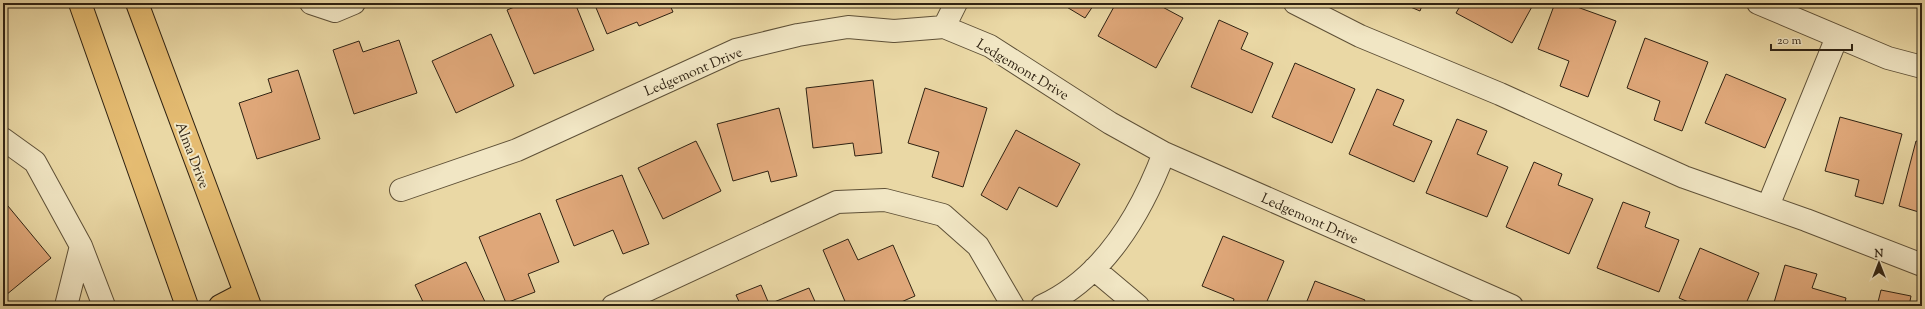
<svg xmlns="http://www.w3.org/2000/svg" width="1925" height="309" font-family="'Sorts Mill Goudy',serif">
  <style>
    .building { fill: #dfa779; stroke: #2f2212 }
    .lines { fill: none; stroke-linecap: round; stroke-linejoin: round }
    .minor-casing { stroke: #5e5037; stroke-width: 24 }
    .major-casing { stroke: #2f2212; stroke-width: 24 }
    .minor { stroke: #f1e6c4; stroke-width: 22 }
    .major { stroke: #e5bc72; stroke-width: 22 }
    .labels { text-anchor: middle; stroke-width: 4; stroke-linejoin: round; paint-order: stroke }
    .street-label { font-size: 14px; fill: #2f2212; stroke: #f1e6c4 }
  </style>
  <rect width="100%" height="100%" fill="#ead8a5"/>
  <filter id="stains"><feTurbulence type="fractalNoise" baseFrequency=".005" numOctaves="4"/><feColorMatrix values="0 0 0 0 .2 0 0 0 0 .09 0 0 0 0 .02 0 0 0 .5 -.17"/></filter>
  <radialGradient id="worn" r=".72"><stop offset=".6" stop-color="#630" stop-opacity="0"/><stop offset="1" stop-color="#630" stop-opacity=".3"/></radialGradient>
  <path class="building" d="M 524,3 L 533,3 L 535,7 L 544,3 L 575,3 L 594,50 L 534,74 L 507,10 Z
    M 594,3 L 669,3 L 673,12 L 639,26 L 637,22 L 607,34 Z
    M 1060,3 L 1095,3 L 1085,18 Z
    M 1116,3 L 1155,3 L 1183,18 L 1156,68 L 1098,36 Z
    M 1401,3 L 1423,3 L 1420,11 Z
    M 1462,3 L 1534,3 L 1512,43 L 1456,13 Z
    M 1555,3 L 1566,3 L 1616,21 L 1588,97 L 1560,86 L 1569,61 L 1538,49 Z
    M 1219,20 L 1248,33 L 1241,49 L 1273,63 L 1252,113 L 1191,87 Z
    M 491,34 L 514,86 L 456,113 L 432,61 Z
    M 1645,38 L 1708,62 L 1682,131 L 1654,120 L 1660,101 L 1627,88 Z
    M 399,40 L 417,93 L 354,114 L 333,50 L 359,41 L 363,52 Z
    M 1295,63 L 1355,89 L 1332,143 L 1272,117 Z
    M 298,70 L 320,139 L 257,159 L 239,103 L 272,92 L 268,79 Z
    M 1726,74 L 1786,99 L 1765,148 L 1705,123 Z
    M 873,80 L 882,153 L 855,156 L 853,143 L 813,148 L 806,88 Z
    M 925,88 L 987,108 L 963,187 L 932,177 L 939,152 L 908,143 Z
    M 1377,89 L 1404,100 L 1393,125 L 1432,141 L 1414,182 L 1349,154 Z
    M 779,108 L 797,176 L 771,182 L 768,171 L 733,181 L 717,124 Z
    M 1840,117 L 1902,134 L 1883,204 L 1855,196 L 1859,180 L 1825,171 Z
    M 1457,119 L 1487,131 L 1477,154 L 1508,167 L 1487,217 L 1426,193 Z
    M 1016,130 L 1080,164 L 1057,207 L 1019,187 L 1007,210 L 981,195 Z
    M 696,141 L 721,191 L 663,219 L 638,168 Z
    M 1916,141 L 1922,142 L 1922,213 L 1899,206 Z
    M 1534,162 L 1562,174 L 1558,185 L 1593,199 L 1569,254 L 1506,227 Z
    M 622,175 L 649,244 L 623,254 L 613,230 L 574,246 L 556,200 Z
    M 3,200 L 51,258 L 6,295 L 3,292 Z
    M 1623,202 L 1650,212 L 1645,227 L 1679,240 L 1659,292 L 1597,268 Z
    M 540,213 L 559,262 L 528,274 L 535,292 L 506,303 L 479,237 Z
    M 1223,236 L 1284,261 L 1265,306 L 1232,306 L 1234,299 L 1202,286 Z
    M 848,239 L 858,260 L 893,245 L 915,296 L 892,306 L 847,306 L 823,250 Z
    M 1700,248 L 1759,273 L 1745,306 L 1698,306 L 1679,298 Z
    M 466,262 L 487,306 L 425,306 L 415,285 Z
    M 1785,265 L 1817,274 L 1812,288 L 1846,298 L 1844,306 L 1773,306 Z
    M 1315,281 L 1365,300 L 1362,306 L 1305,306 Z
    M 761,285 L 769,304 L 809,288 L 817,306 L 741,306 L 736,295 Z
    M 1881,290 L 1911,296 L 1909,306 L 1877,306 Z"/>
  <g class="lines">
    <g class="minor-casing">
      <path id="minor" d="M 311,3 L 335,11 L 354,3
        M 1295,3 L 1360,36 L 1500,94 L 1684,177 L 1806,220 L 1922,265
        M 1758,3 L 1888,58 L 1922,67
        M 944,27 L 956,3
        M 3,139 L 35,162 L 81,246 L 104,306
        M 401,190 L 517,150 L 736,50 L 798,35 L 848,27 L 894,31 L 944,27 L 990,46 L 1110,123 L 1164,153 L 1512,306
        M 1768,206 L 1837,37
        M 1094,269 L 1138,306
        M 66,306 L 81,246
        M 613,306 L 837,202 L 885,200 L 943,215 L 978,246 L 1013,306
        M 1042,306 C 1103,278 1141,214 1164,153"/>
    </g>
    <g class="major-casing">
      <path id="major" d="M 80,3 L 187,306
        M 137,3 L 250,306
        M 220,306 L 245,293"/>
    </g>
    <use href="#minor" class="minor"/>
    <use href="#major" class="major"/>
  </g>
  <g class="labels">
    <g class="street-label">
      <text transform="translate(1023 69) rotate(31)" y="5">Ledgemont Drive</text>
      <text transform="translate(693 71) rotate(-23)" y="5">Ledgemont Drive</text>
      <text transform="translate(193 155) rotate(69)" y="5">Alma Drive</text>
      <text transform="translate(1310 218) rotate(24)" y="5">Ledgemont Drive</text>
    </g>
  </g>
  <rect width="1925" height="309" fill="none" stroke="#ead8a5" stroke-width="16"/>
  <rect x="4" y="4" width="1917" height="301" fill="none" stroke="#2f2212" stroke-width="2"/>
  <rect x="8" y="8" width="1909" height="293" fill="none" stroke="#2f2212"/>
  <g transform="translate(1879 263)" stroke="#f1e6c4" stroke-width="3" paint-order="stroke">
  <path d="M0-3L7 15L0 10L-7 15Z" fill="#2f2212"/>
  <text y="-6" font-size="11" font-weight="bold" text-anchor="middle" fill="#2f2212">N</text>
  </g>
  <path d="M1771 44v6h81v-6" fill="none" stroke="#2f2212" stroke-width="2"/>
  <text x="1777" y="44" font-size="12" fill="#2f2212" stroke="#f1e6c4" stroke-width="3" paint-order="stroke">20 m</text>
  <rect width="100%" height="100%" filter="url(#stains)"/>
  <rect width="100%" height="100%" fill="url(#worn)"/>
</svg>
